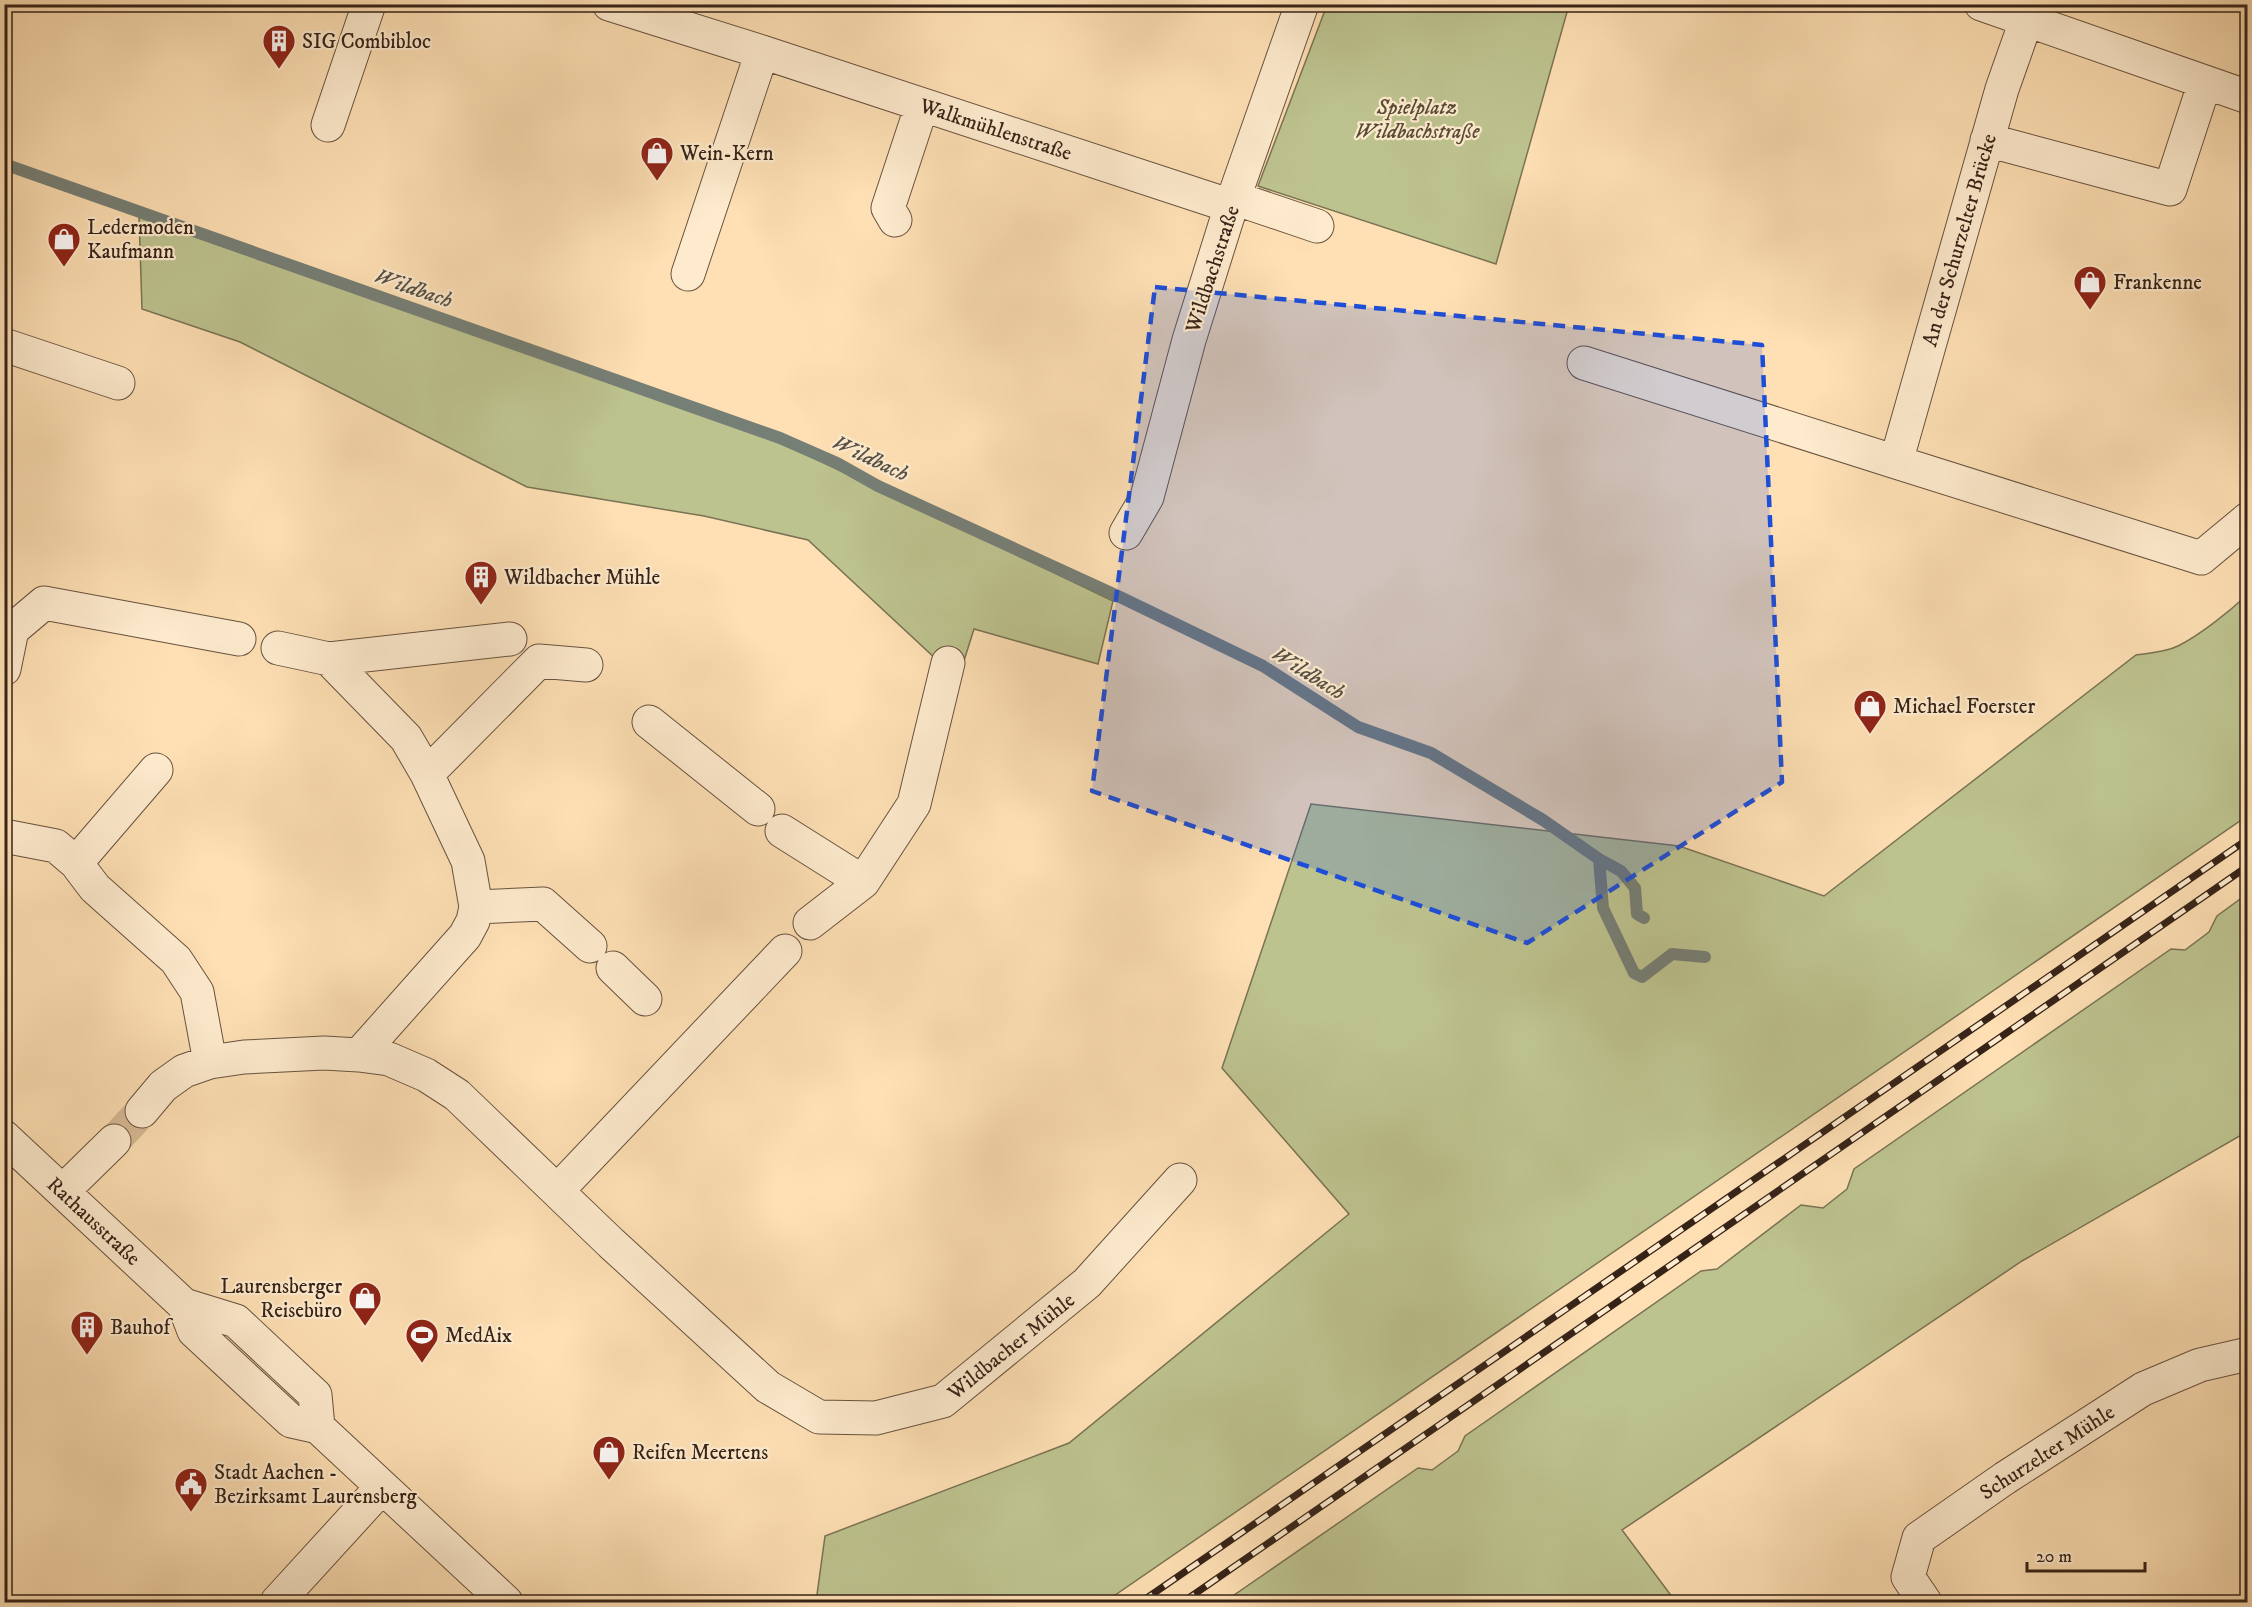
<svg xmlns="http://www.w3.org/2000/svg" width="2252" height="1607" font-family="'IM FELL DW Pica',serif">
  <style>
    .green { fill: #bdc38f; stroke: #7a7354; stroke-width: 1.5 }
    .lines { fill: none; stroke-linecap: round; stroke-linejoin: round }
    .stream { stroke: #767f76; stroke-width: 12 }
    .minor-tunnel { stroke: #d6ba95; stroke-width: 33; stroke-dasharray: 33 16; stroke-linecap: butt }
    .minor-casing { stroke: #68523f; stroke-width: 35 }
    .minor { stroke: #feebce; stroke-width: 33 }
    .rail-casing { stroke: #362318; stroke-width: 7 }
    .rail { stroke: #feebce; stroke-width: 4.5; stroke-dasharray: 14; stroke-linecap: butt }
    .marked { fill: #1d4ed8; fill-opacity: 0.2; stroke: #1d4ed8; stroke-width: 4.5; stroke-dasharray: 12 8; stroke-linejoin: round }
    .labels { text-anchor: middle; stroke-width: 4.5; stroke-linejoin: round; paint-order: stroke }
    .poi-label { font-size: 21px; fill: #362318; stroke: #feebce; text-anchor: start }
    .park-label { font-size: 21px; font-style: italic; fill: #584b36; stroke: #feebce }
    .street-label { font-size: 21px; fill: #362318; stroke: #feebce }
    .water-label { font-size: 22px; font-style: italic; fill: #565147; stroke: #feebce }
  </style>
  <rect width="100%" height="100%" fill="#fee0b4"/>
  <filter id="stains"><feTurbulence type="fractalNoise" baseFrequency=".00333" numOctaves="4"/><feColorMatrix values="0 0 0 0 .2 0 0 0 0 .09 0 0 0 0 .02 0 0 0 .5 -.17"/></filter>
  <radialGradient id="worn" r=".72"><stop offset=".6" stop-color="#630" stop-opacity="0"/><stop offset="1" stop-color="#630" stop-opacity=".3"/></radialGradient>
  <path class="green" d="M 1327,5 L 1569,5 L 1496,264 L 1258,186 Z
    M 139,217 L 780,442 L 1113,601 L 1098,664 L 974,629 L 962,667 L 936,659 L 808,540 L 704,516 L 527,487 L 240,342 L 142,309 Z
    M 2247,595 L 2247,816 L 1105,1602 L 816,1602 L 825,1536 L 1069,1443 L 1349,1214 L 1222,1068 L 1311,804 L 1679,846 L 1824,896 L 2136,655 C 2150,653 2166,652 2178,646 C 2200,635 2230,611 2247,595 Z
    M 2247,894 L 2247,1135 L 2243,1134 L 2022,1261 L 1622,1530 L 1676,1602 L 1224,1602 L 1418,1468 L 1432,1470 L 1458,1451 L 1465,1436 L 1701,1271 L 1717,1269 L 1801,1205 L 1823,1208 L 1847,1189 L 1854,1169 L 2171,949 L 2185,950 L 2209,932 L 2217,916 Z"/>
  <g class="lines">
    <path class="stream" d="M 4,164 L 780,438 L 837,463 L 878,486 L 1120,597 L 1263,666 L 1358,727 L 1431,753 L 1543,820 L 1599,859 L 1621,871 L 1635,888 L 1637,914 L 1644,918
      M 1599,859 L 1603,908 L 1634,973 L 1642,977 L 1672,954 L 1705,957"/>
    <path class="minor-tunnel" d="M 114,1141 L 142,1111"/>
    <g class="minor-casing">
      <path id="minor" d="M 609,4 L 762,52 L 1231,206
        M 1981,4 L 2248,97
        M 328,125 L 369,4
        M 1987,140 L 2170,189 L 2205,82
        M 1234,198 L 1317,226
        M 895,220 L 888,208 L 922,105
        M 688,274 L 762,52
        M 4,345 L 118,383
        M 1584,363 L 1896,462 L 2002,89 L 2032,4
        M 1896,462 L 2201,558 L 2248,519
        M 1126,533 L 1147,497 L 1189,340 L 1231,206 L 1302,4
        M 278,648 L 329,659 L 510,639
        M 329,659 L 406,738 L 427,774 L 468,861 L 476,907 L 473,921 L 465,936 L 359,1055
        M 4,669 L 12,630 L 44,603 L 239,639
        M 649,722 L 758,809
        M 427,774 L 539,661 L 586,665
        M 782,831 L 863,882
        M 4,836 L 56,846 L 76,863 L 95,888 L 176,960 L 197,992 L 210,1062
        M 76,863 L 156,770
        M 476,907 L 543,904 L 590,946
        M 810,923 L 863,882 L 914,804 L 948,663
        M 613,968 L 645,999
        M 142,1111 L 163,1086 L 184,1071 L 210,1062 L 244,1057 L 324,1053 L 359,1055 L 389,1059 L 426,1075 L 457,1095 L 611,1243 L 768,1387 L 819,1417 L 876,1418 L 943,1401 L 1087,1283 L 1180,1180
        M 4,1137 L 184,1305 L 194,1331 L 291,1421 L 318,1427 L 506,1602
        M 63,1191 L 114,1141
        M 557,1191 L 785,951
        M 184,1305 L 236,1321 L 315,1395 L 318,1427
        M 277,1602 L 382,1487
        M 1925,1602 L 1908,1577 L 1919,1538 L 2005,1478 L 2143,1389 L 2200,1365 L 2248,1354"/>
    </g>
    <use href="#minor" class="minor"/>
    <g class="rail-casing">
      <path id="rail" d="M 1141,1602 L 2248,839
        M 1183,1602 L 2248,866"/>
    </g>
    <use href="#rail" class="rail"/>
  </g>
  <path class="marked" d="M 1155,287 L 1762,345 L 1782,782 L 1527,943 L 1092,791 Z"/>
  <defs>
    <g id="building-pin" transform="scale(1.725)"><path d="M0 17L-7.5 6A9.5 9.5 0 1 1 7.5 6Z" fill="#8f2418" stroke="#feebce"/><path d="M-4-6H4V6H1V3H-1V6H-4ZM-2.5-4.3h1.7v1.8h-1.7ZM.8-4.3h1.7v1.8H.8ZM-2.5-1h1.7V.8h-1.7ZM.8-1h1.7V.8H.8Z" fill="#fff"/></g>
    <g id="shop-pin" transform="scale(1.725)"><path d="M0 17L-7.5 6A9.5 9.5 0 1 1 7.5 6Z" fill="#8f2418" stroke="#feebce"/><path d="M-5-2.5h2.3a2.7 3.5 0 0 1 5.4 0H5L5.5 6h-11ZM-1.5-2.5h3a1.5 2.3 0 0 0-3 0Z" fill="#fff"/></g>
    <g id="stadium-pin" transform="scale(1.725)"><path d="M0 17L-7.5 6A9.5 9.5 0 1 1 7.5 6Z" fill="#8f2418" stroke="#feebce"/><path d="M0-5a6.5 5 0 1 0 0 10a6.5 5 0 1 0 0-10ZM-3.5-1.8h7v3.6h-7Z" fill="#fff"/></g>
    <g id="civic-pin" transform="scale(1.725)"><path d="M0 17L-7.5 6A9.5 9.5 0 1 1 7.5 6Z" fill="#8f2418" stroke="#feebce"/><path d="M-.6-6.5H3V-4.5H.6V-3L4-1V1h2V6H-6V1h2V-1L-.6-3ZM-1.2 2.5V6h2.4V2.5Z" fill="#fff"/></g>
  </defs>
  <g fill-rule="evenodd">
    <use href="#building-pin" x="279" y="41"/>
    <use href="#shop-pin" x="657" y="153"/>
    <use href="#shop-pin" x="64" y="239"/>
    <use href="#shop-pin" x="2090" y="282"/>
    <use href="#building-pin" x="481" y="577"/>
    <use href="#shop-pin" x="1870" y="706"/>
    <use href="#shop-pin" x="365" y="1298"/>
    <use href="#building-pin" x="87" y="1327"/>
    <use href="#stadium-pin" x="422" y="1335"/>
    <use href="#shop-pin" x="609" y="1452"/>
    <use href="#civic-pin" x="191" y="1484"/>
  </g>
  <g class="labels">
    <g class="poi-label">
      <text x="302" y="48">SIG Combibloc</text>
      <text x="680" y="160">Wein-Kern</text>
      <text x="87" y="234">Ledermoden<tspan x="87" dy="24">Kaufmann</tspan></text>
      <text x="2113" y="289">Frankenne</text>
      <text x="504" y="584">Wildbacher Mühle</text>
      <text x="1893" y="713">Michael Foerster</text>
      <text x="342" y="1293" text-anchor="end">Laurensberger<tspan x="342" dy="24">Reisebüro</tspan></text>
      <text x="110" y="1334">Bauhof</text>
      <text x="445" y="1342">MedAix</text>
      <text x="632" y="1459">Reifen Meertens</text>
      <text x="214" y="1479">Stadt Aachen -<tspan x="214" dy="24">Bezirksamt Laurensberg</tspan></text>
    </g>
    <g class="park-label">
      <text x="1417" y="114">Spielplatz<tspan x="1417" dy="24">Wildbachstraße</tspan></text>
    </g>
    <g class="street-label">
      <text transform="translate(996 129) rotate(18)" y="7">Walkmühlenstraße</text>
      <text transform="translate(1959 240) rotate(-74)" y="7">An der Schurzelter Brücke</text>
      <text transform="translate(1212 269) rotate(-72)" y="7">Wildbachstraße</text>
      <text transform="translate(94 1221) rotate(43)" y="7">Rathausstraße</text>
      <text transform="translate(1011 1346) rotate(-39)" y="7">Wildbacher Mühle</text>
      <text transform="translate(2047 1452) rotate(-33)" y="7">Schurzelter Mühle</text>
    </g>
    <g class="water-label">
      <text transform="translate(414 287) rotate(19)" y="8">Wildbach</text>
      <text transform="translate(871 457) rotate(25)" y="8">Wildbach</text>
      <text transform="translate(1309 672) rotate(32)" y="8">Wildbach</text>
    </g>
  </g>
  <rect width="2252" height="1607" fill="none" stroke="#fee0b4" stroke-width="24"/>
  <rect x="6" y="6" width="2240" height="1595" fill="none" stroke="#362318" stroke-width="3"/>
  <rect x="12" y="12" width="2228" height="1583" fill="none" stroke="#362318" stroke-width="1.5"/>
  <path d="M2027 1562v9h118v-9" fill="none" stroke="#362318" stroke-width="3"/>
  <text x="2036" y="1562" font-size="18" fill="#362318" stroke="#feebce" stroke-width="4.5" paint-order="stroke">20 m</text>
  <rect width="100%" height="100%" filter="url(#stains)"/>
  <rect width="100%" height="100%" fill="url(#worn)"/>
</svg>
